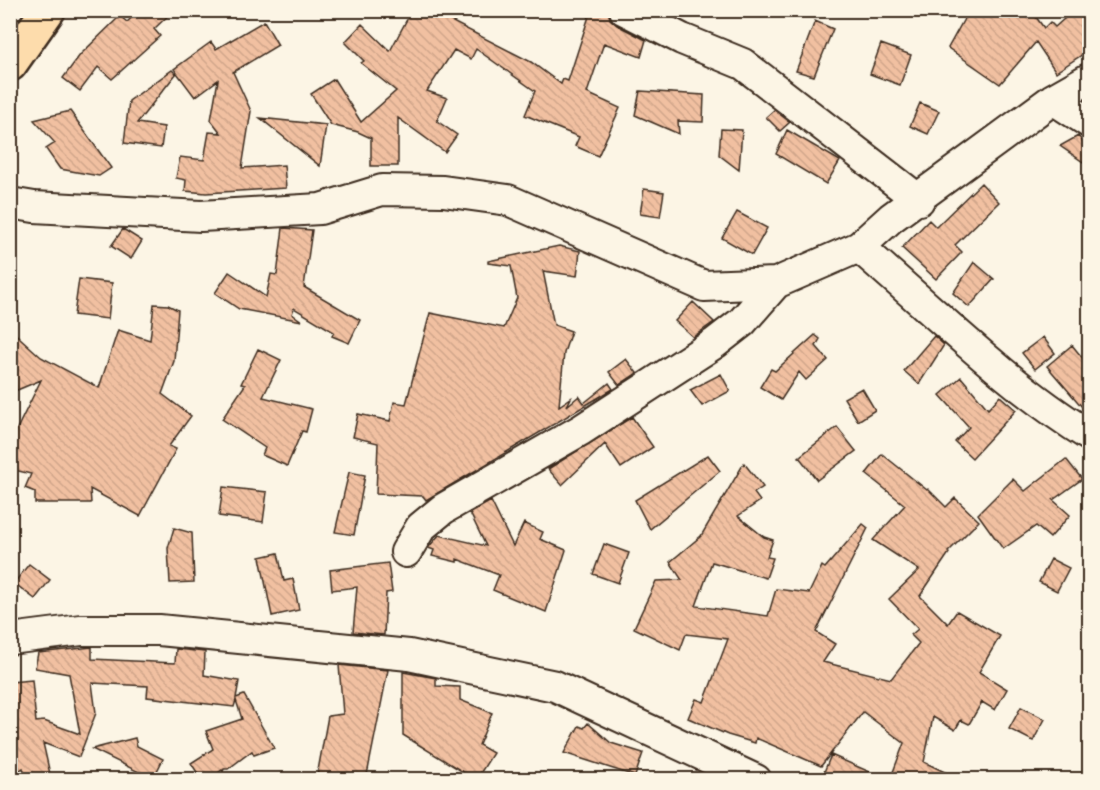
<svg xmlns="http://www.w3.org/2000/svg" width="1100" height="790" font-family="Pangolin,sans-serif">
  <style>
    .building { fill: url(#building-back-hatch); stroke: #3b2a1e; stroke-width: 1.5 }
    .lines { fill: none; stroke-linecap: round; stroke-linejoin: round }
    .minor-casing { stroke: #3b2a1e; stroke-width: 34 }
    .primary-casing { stroke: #3b2a1e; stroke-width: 38 }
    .minor { stroke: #fcf5e5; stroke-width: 30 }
    .primary { stroke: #fddcac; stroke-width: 33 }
  </style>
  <defs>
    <pattern id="building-back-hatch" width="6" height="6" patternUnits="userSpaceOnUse" patternTransform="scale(1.5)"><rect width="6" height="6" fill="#f1c0a1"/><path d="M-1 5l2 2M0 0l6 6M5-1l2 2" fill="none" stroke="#d0a58a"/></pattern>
  </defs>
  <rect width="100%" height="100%" fill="#fcf5e5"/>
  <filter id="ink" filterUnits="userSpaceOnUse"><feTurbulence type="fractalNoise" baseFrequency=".0167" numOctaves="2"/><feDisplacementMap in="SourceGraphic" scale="12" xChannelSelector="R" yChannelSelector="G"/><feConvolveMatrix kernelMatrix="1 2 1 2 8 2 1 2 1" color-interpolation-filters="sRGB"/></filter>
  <g filter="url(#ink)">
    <path class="building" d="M 140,10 L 174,10 L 154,29 L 160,36 L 112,79 L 98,67 L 80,91 L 63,78 L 80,55 L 120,16 L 127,22 Z
      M 412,10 L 447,10 L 443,17 L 531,62 L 561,84 L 563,79 L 568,81 L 591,10 L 608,10 L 610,19 L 617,25 L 646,40 L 641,57 L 604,43 L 587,93 L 620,108 L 598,156 L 575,146 L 579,137 L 525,115 L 535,91 L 476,49 L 471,59 L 454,50 L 427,91 L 447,98 L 437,121 L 457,135 L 445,152 L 398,118 L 398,166 L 371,166 L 371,138 L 358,132 L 331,125 L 311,94 L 334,79 L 361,122 L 396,91 L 361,63 L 364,61 L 345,42 L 362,24 L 390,51 Z
      M 969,10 L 1031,10 L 1044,28 L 1050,22 L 1055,27 L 1074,10 L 1084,10 L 1089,17 L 1089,50 L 1056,72 L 1036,42 L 1000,84 L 948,48 Z
      M 264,21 L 278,45 L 233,72 L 251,111 L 242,168 L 284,165 L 286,188 L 206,193 L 185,191 L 186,180 L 176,178 L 180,157 L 204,160 L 209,132 L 221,133 L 211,120 L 218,80 L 195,97 L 174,69 L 211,42 L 216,49 Z
      M 815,21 L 833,29 L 814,76 L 796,71 Z
      M 881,44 L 911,55 L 900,85 L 870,74 Z
      M 172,70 L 176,74 L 137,123 L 164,127 L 161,148 L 124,143 L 129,101 Z
      M 640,91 L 704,95 L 703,122 L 678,121 L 679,134 L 635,115 Z
      M 920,103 L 939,111 L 928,134 L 910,126 Z
      M 774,110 L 790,122 L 780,131 L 766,117 Z
      M 70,111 L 111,168 L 99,176 L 60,169 L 46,149 L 55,143 L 34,120 Z
      M 260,118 L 326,125 L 320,166 Z
      M 721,129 L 742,130 L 739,170 L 719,155 Z
      M 787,130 L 840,161 L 826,184 L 776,154 Z
      M 1078,136 L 1089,149 L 1089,166 L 1060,146 Z
      M 981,183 L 999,202 L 955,245 L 962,252 L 936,279 L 902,248 L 929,220 L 936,227 Z
      M 644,189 L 664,192 L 660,217 L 640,214 Z
      M 737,212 L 767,228 L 752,255 L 722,238 Z
      M 283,228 L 312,230 L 304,287 L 360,320 L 349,343 L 332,336 L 334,332 L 294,308 L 292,314 L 302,321 L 239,309 L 215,293 L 229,272 L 266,297 L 271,274 L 277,275 Z
      M 123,229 L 142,241 L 131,259 L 111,246 Z
      M 559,246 L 580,251 L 577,276 L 543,271 L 554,325 L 571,331 L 564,353 L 559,406 L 571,398 L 567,406 L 579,396 L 584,403 L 609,383 L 613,389 L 426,500 L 423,496 L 376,494 L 378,443 L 353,437 L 358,414 L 390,421 L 394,402 L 406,404 L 430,313 L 504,328 L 517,298 L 511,266 L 488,263 L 488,261 Z
      M 974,262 L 994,279 L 969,307 L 953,293 Z
      M 79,279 L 112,283 L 108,319 L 74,315 Z
      M 693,302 L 714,322 L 693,337 L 675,321 Z
      M 154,304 L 168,305 L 178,310 L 174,361 L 162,394 L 191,416 L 169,446 L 176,449 L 140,516 L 90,489 L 91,503 L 35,503 L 35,492 L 25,488 L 31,474 L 10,469 L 10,443 L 41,380 L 10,393 L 10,329 L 41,357 L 99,388 L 118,330 L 150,340 Z
      M 815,335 L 820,339 L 816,346 L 828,360 L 806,380 L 799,372 L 781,400 L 760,387 L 771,369 L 775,371 Z
      M 934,336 L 944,345 L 919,384 L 904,371 Z
      M 1043,337 L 1055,353 L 1035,369 L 1022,353 Z
      M 1072,345 L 1089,366 L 1089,415 L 1047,366 Z
      M 258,349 L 281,360 L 263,397 L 312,409 L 306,432 L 302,431 L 287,466 L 262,455 L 265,448 L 222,419 L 245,385 L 241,384 Z
      M 626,359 L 637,373 L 619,385 L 609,372 Z
      M 721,374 L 730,391 L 702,406 L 690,390 Z
      M 961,377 L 988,409 L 1000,396 L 1016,410 L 972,458 L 955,442 L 969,427 L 940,395 Z
      M 862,388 L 875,410 L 858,421 L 844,398 Z
      M 632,417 L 653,447 L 621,468 L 605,444 L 562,485 L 548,469 Z
      M 837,427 L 856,451 L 817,480 L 799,457 Z
      M 882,454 L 927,490 L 928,489 L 946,507 L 955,498 L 979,521 L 948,552 L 949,553 L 920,596 L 948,624 L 957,611 L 1000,636 L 979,672 L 1007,689 L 995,710 L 982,702 L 969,724 L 961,720 L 955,730 L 933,717 L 924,762 L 961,780 L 890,780 L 904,743 L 863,712 L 821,766 L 756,738 L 755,743 L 728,735 L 688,718 L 696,699 L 704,702 L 728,639 L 686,634 L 680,650 L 634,628 L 656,581 L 682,580 L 670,562 L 701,536 L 744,463 L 763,487 L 754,493 L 760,501 L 738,516 L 764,537 L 773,540 L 767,557 L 773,558 L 766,578 L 712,562 L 696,606 L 768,616 L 776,589 L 809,593 L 822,566 L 825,568 L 863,524 L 868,528 L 816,632 L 835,644 L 823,662 L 891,679 L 919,643 L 911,635 L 918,629 L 889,599 L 919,570 L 873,540 L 905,505 L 866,474 Z
      M 708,455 L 720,471 L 650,529 L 635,500 Z
      M 1066,459 L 1082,479 L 1053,500 L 1070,515 L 1050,538 L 1036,526 L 1003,549 L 978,514 L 1013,479 L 1025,491 Z
      M 349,472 L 365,475 L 354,535 L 335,532 Z
      M 223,487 L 267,492 L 263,522 L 219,516 Z
      M 491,501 L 513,546 L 524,523 L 543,532 L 540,539 L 566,550 L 546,612 L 493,590 L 499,575 L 457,559 L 457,562 L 432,556 L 434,550 L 428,548 L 439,535 L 486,546 L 470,513 Z
      M 174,528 L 192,533 L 194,582 L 170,583 L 168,548 Z
      M 604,544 L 629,553 L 618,583 L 593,574 Z
      M 278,553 L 284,581 L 293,579 L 299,610 L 272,616 L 260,557 Z
      M 1051,559 L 1069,568 L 1057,591 L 1039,582 Z
      M 388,563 L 392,592 L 386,593 L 384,635 L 353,632 L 357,587 L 332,590 L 330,570 Z
      M 29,564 L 50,580 L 35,599 L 14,583 Z
      M 92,647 L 92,659 L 175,663 L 176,649 L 205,652 L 204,675 L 239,681 L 236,698 L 244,695 L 274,748 L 254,755 L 252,751 L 228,769 L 224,769 L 223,772 L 222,770 L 209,780 L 202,780 L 191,763 L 213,749 L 206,731 L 242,719 L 236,700 L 234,707 L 147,697 L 148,686 L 92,683 L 96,713 L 79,757 L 43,743 L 50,774 L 26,779 L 23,768 L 10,777 L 10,682 L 32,680 L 36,722 L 44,721 L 80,734 L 69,674 L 35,668 L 38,653 Z
      M 339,665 L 388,670 L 366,780 L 336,780 L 317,776 L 328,716 L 343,714 Z
      M 403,672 L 436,678 L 436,686 L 460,687 L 460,700 L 492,713 L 479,745 L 493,753 L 476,780 L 403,735 Z
      M 1021,707 L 1045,719 L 1033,741 L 1009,729 Z
      M 588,723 L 611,743 L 643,753 L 635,776 L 564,753 L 579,726 L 584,728 Z
      M 135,738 L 137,746 L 163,759 L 153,779 L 92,749 Z
      M 831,755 L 888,780 L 842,780 L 824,772 Z"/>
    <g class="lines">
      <g class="minor-casing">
        <path id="minor" d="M 625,10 L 682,39 L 743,64 L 919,200
          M 1053,99 L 1090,123
          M 10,203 L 34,207 L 201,216 L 320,209 L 382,190 L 443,191 L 508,200 L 704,286 L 776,283 L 859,247 L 891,218 L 1053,99 L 1090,78
          M 859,247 C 934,311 1006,384 1090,436
          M 406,552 L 421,527 L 443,509 L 581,430 L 715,343 L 742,322 L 776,283
          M 10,639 L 81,630 L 159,630 L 409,655 L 555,686 L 756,780"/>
      </g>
      <g class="primary-casing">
        <path id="primary" d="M 10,64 L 48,10"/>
      </g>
      <use href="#minor" class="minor"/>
      <use href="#primary" class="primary"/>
    </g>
  </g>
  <rect width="1100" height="790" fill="none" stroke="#fcf5e5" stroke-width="36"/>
  <rect x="18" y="18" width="1064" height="754" fill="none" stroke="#3b2a1e" stroke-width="2" filter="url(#ink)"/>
</svg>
